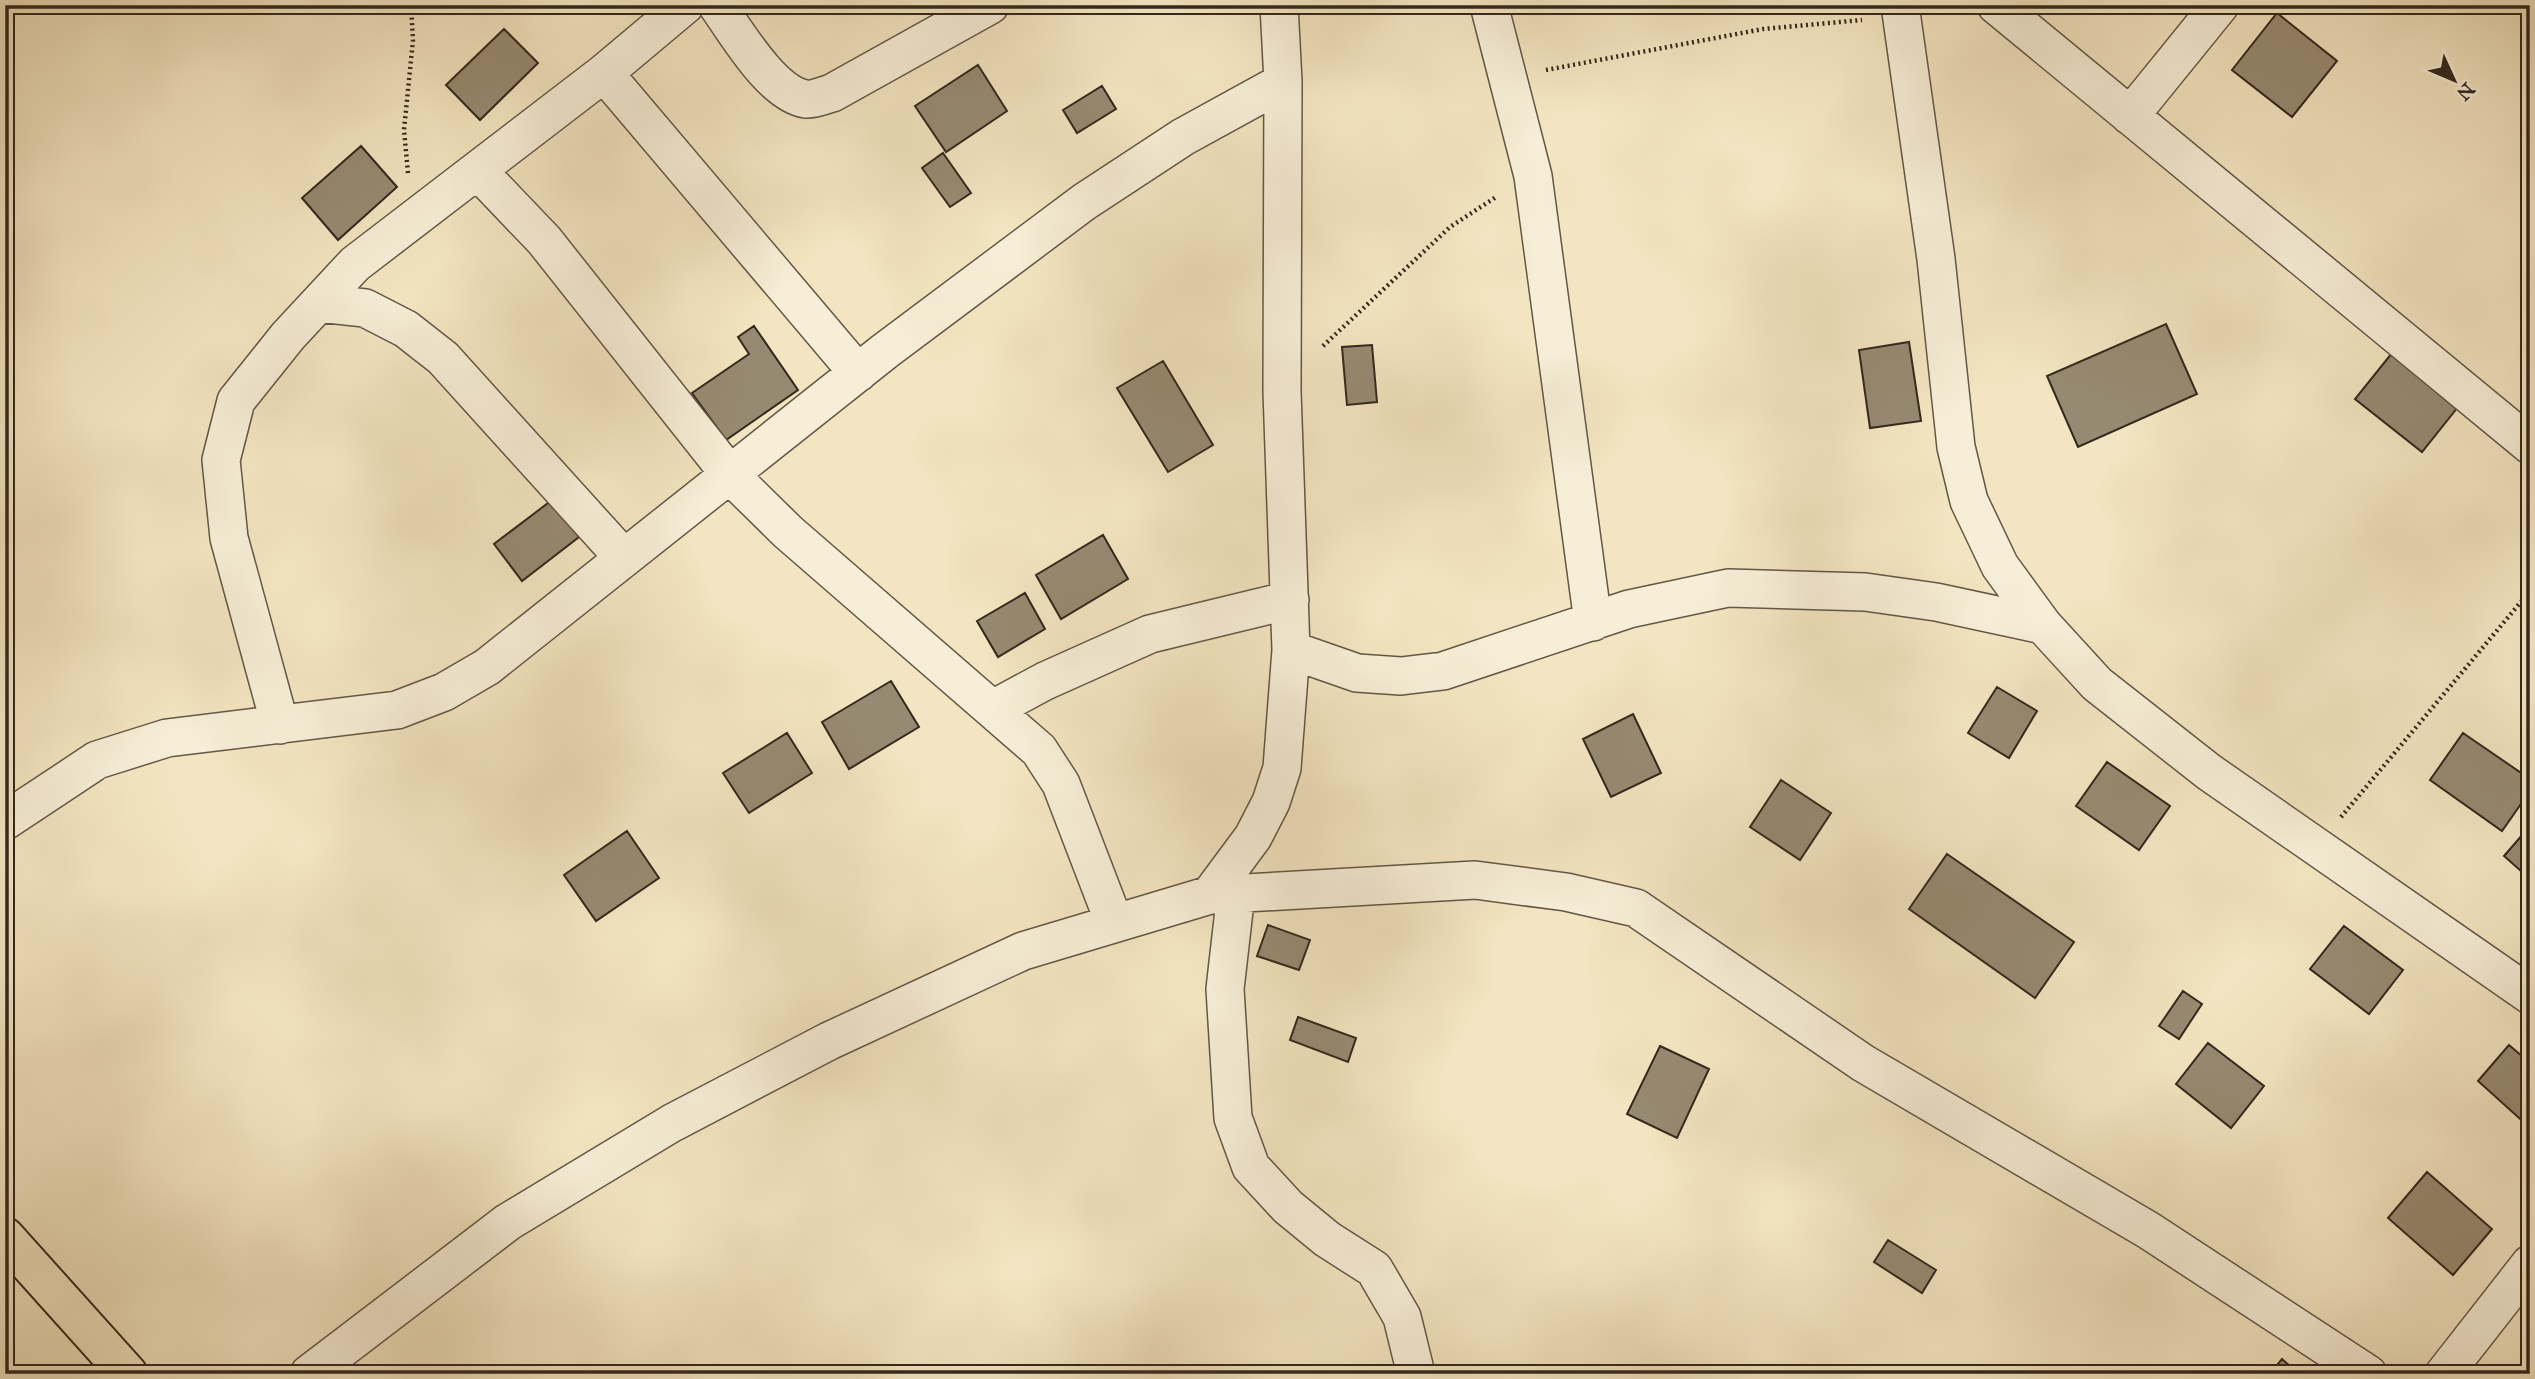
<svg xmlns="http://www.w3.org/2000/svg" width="2535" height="1379" font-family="'IM FELL Great Primer',serif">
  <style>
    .building { fill: #978a72; stroke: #33281d; stroke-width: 2 }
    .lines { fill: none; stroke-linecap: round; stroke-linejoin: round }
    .minor-casing { stroke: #635746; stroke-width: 40 }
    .trunk-casing { stroke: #33281d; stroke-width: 42 }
    .path { stroke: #33281d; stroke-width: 4.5; stroke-dasharray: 2 3.5; stroke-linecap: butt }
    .minor { stroke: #f7eed7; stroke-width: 37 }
    .trunk { stroke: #f3e5c1; stroke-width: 38 }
  </style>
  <rect width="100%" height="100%" fill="#f3e5c1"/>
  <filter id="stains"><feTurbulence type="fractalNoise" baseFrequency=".00286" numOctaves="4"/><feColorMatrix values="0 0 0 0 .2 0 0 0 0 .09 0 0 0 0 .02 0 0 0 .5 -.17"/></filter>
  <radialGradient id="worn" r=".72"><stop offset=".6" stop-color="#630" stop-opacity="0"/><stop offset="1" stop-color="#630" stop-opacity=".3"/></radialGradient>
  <path class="building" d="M 2277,13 L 2337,61 L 2292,117 L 2232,70 Z
    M 504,29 L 538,63 L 480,120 L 446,85 Z
    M 978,65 L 1007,111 L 946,152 L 915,106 Z
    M 1102,86 L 1116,109 L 1077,133 L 1063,110 Z
    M 361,146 L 397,187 L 338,240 L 302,198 Z
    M 943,153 L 971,193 L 950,207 L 922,168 Z
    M 2166,324 L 2197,394 L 2078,447 L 2047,376 Z
    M 754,326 L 798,390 L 726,440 L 692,393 L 749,354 L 738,337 Z
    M 1909,342 L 1921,421 L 1870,428 L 1859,350 Z
    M 1372,345 L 1377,402 L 1347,405 L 1342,347 Z
    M 2392,353 L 2458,407 L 2422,452 L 2355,399 Z
    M 1163,361 L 1213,445 L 1168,472 L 1117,388 Z
    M 552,500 L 579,537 L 522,581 L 494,544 Z
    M 1103,535 L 1128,579 L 1061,619 L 1036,575 Z
    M 1025,593 L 1045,629 L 998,657 L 977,621 Z
    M 891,681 L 919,727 L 849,769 L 822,722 Z
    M 1997,687 L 2037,711 L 2009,758 L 1968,733 Z
    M 1633,714 L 1661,773 L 1611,797 L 1583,739 Z
    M 787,733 L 812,773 L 749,813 L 723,773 Z
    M 2463,733 L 2530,779 L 2530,791 L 2502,831 L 2430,780 Z
    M 2107,762 L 2170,806 L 2139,850 L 2076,806 Z
    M 1781,780 L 1831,813 L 1800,860 L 1750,827 Z
    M 2530,826 L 2530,879 L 2504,856 Z
    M 627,831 L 659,878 L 596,921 L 564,875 Z
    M 1947,854 L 2074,942 L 2035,998 L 1909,909 Z
    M 1268,925 L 1310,940 L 1299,970 L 1257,956 Z
    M 2344,926 L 2403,970 L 2369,1014 L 2310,969 Z
    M 2183,991 L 2202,1004 L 2179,1039 L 2159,1026 Z
    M 1298,1017 L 1356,1038 L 1348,1062 L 1290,1040 Z
    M 2208,1043 L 2264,1086 L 2231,1128 L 2176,1084 Z
    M 2509,1045 L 2530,1063 L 2528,1126 L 2478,1081 Z
    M 1660,1046 L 1709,1069 L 1677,1138 L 1627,1114 Z
    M 2427,1172 L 2492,1229 L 2453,1275 L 2388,1218 Z
    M 1888,1240 L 1936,1270 L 1922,1293 L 1874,1262 Z
    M 2282,1359 L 2299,1374 L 2270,1374 Z"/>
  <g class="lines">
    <g class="minor-casing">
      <path id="minor" d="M 717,5 C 736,32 772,94 806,99 C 813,100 825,95 832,93 L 990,5
        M 1489,5 L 1533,176 L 1593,622
        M 1900,5 L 1936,259 L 1956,447 L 1969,501 L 2000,566 L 2043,625 L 2097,684 L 2209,772 L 2530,995
        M 1996,5 L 2530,445
        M 604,73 L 858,373
        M 2130,116 L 2220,5
        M 478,171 L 544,240 L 731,476 L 788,532 L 1039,750 L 1061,784 L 1114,922
        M 319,303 L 365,308 L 406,329 L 443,358 L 623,557
        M 1291,650 L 1357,673 L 1401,676 L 1443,671 L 1629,609 L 1728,588 L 1865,592 L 1936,602 L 2043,625
        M 993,709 L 1045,681 L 1150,634 L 1290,600
        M 280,725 L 229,538 L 221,460 L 236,401 L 288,336 L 355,264 L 604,73 L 685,5
        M 5,821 L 97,760 L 167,738 L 397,710 L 444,692 L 487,667 L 885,351 L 1084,202 L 1183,137 L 1283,82
        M 1236,893 L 1225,989 L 1233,1118 L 1251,1167 L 1288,1207 L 1327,1239 L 1374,1269 L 1402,1317 L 1416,1374
        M 1210,895 L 1475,880 L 1566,892 L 1636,908 L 1863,1063 L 2148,1230 L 2368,1374
        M 309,1374 L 508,1222 L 672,1123 L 829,1041 L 1023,951 L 1210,895 L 1253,837 L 1271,802 L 1282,768 L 1291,650 L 1282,391 L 1283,82 L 1279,5
        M 2444,1374 L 2530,1264"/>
    </g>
    <g class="trunk-casing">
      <path id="trunk" d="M 5,1237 L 128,1374"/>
    </g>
    <path class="path" d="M 1546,70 L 1763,29 L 1862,20
      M 408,173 L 404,130 L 413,40 L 411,5
      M 1323,346 L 1450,227 L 1496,197
      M 2341,817 L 2530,591"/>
    <use href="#minor" class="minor"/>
    <use href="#trunk" class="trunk"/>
  </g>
  <rect width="2535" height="1379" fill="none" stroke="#f3e5c1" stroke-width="28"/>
  <rect x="7" y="7" width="2521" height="1365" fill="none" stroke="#33281d" stroke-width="3.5"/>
  <rect x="14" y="14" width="2507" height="1351" fill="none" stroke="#33281d" stroke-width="2"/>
  <g transform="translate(2454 80) rotate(134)" stroke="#f7eed7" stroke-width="5" paint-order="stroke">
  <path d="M0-5L12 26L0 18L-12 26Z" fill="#33281d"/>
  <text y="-10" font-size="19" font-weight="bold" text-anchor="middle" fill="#33281d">N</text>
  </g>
  <rect width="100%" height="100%" filter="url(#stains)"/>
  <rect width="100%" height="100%" fill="url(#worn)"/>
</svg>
